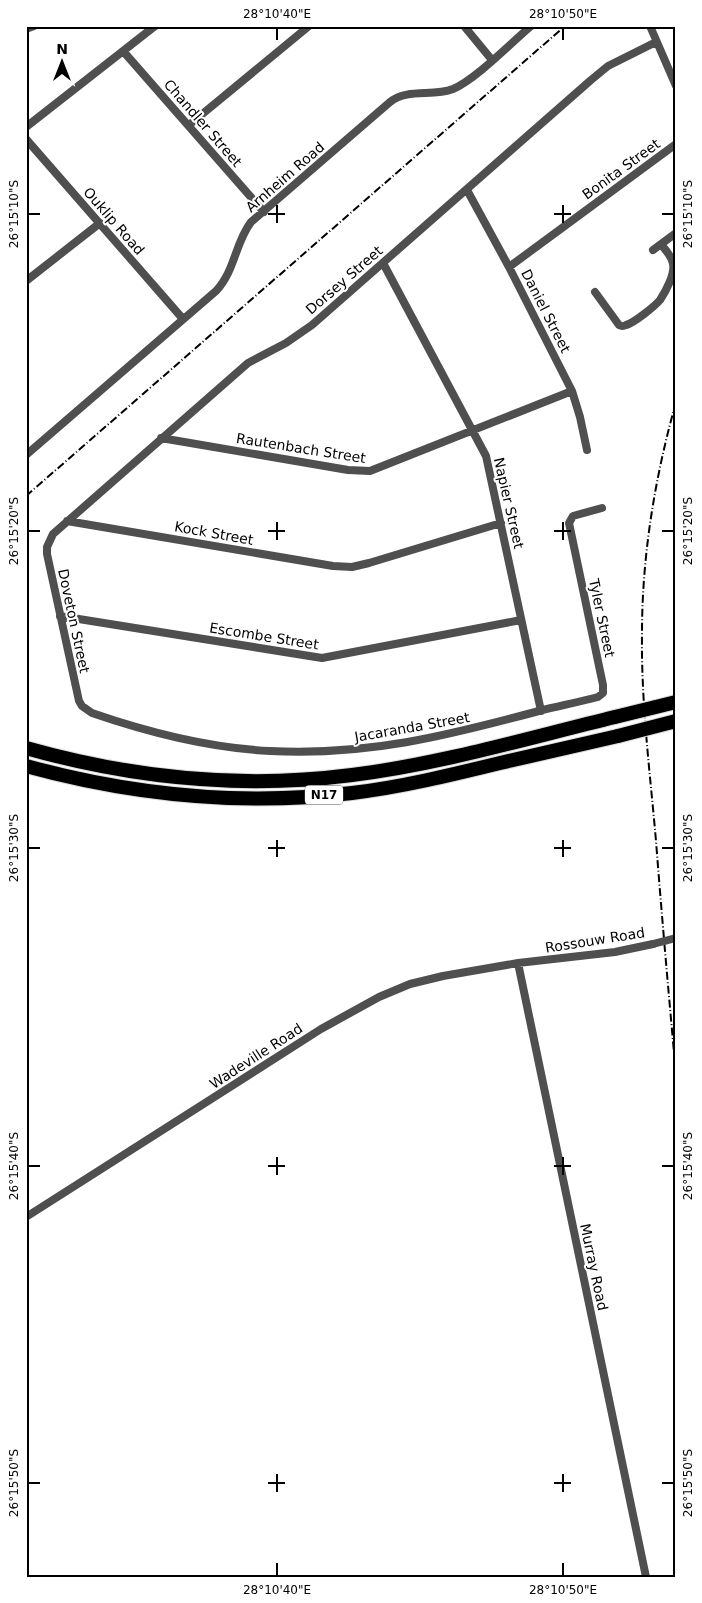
<svg xmlns="http://www.w3.org/2000/svg" width="702" height="1603" font-family="'DejaVu Sans',sans-serif">
  <style>
    .lines { fill: none; stroke-linecap: round; stroke-linejoin: round }
    .motorway-casing { stroke: #dbdbdb; stroke-width: 16 }
    .minor { stroke: #4f4f4f; stroke-width: 8 }
    .motorway { stroke: #000; stroke-width: 14 }
    .rail { stroke: #000; stroke-width: 2; stroke-dasharray: 8 2.5 1 2.5; stroke-linecap: butt }
    .motorway-bridge-casing { stroke: #dbdbdb; stroke-width: 16; stroke-linecap: butt }
    .minor-bridge { stroke: #4f4f4f; stroke-width: 8 }
    .motorway-bridge { stroke: #000; stroke-width: 14 }
    .ticks { fill: none; stroke: #000; stroke-width: 2 }
    .labels { text-anchor: middle; stroke-width: 4; stroke-linejoin: round; paint-order: stroke }
    .shield { fill: #fff; stroke: #4c4c4c; stroke-width: 1 }
    .shield-label { font-size: 12px; font-weight: bold; fill: #000 }
    .street-label { font-size: 14px; fill: #000; stroke: #fff }
    .neatline { fill: none; stroke: #000; stroke-width: 2 }
    .ticks-label { font-size: 12px; text-anchor: middle; fill: #000 }
  </style>
  <rect width="100%" height="100%" fill="#fff"/>
  <g class="lines">
    <g class="motorway-casing">
      <path id="motorway" d="M 26,748 C 132,778 243,789 352,775 C 441,764 528,738 615,717
        M 26,766 C 132,795 243,806 352,793 C 402,787 451,775 500,763 C 540,754 579,745 618,736"/>
    </g>
    <path class="minor" d="M 464,26 L 492,60
      M 650,26 L 676,86
      M 26,29 L 34,26
      M 123,51 L 264,212
      M 189,125 L 309,26
      M 26,127 L 155,26
      M 26,139 L 183,319
      M 467,190 L 509,267 L 572,391 L 580,417 L 587,450
      M 653,250 L 676,233
      M 383,263 L 486,456 L 541,711
      M 509,267 L 676,144
      M 26,281 L 100,223
      M 595,292 L 619,325 C 622,326 622,327 626,325 C 634,323 655,306 660,300 C 666,291 675,274 673,264 C 672,256 665,250 661,244
      M 161,438 L 348,470 L 370,471 L 572,391
      M 26,455 L 216,291 C 235,271 235,243 251,222 L 390,102 C 408,88 432,97 453,89 C 475,80 511,43 531,26
      M 602,508 L 573,516 L 569,523 L 603,685 L 603,693 L 598,697 C 579,702 559,706 539,711 C 446,736 367,756 270,751 C 209,748 150,733 92,713 L 82,706 L 79,701 L 47,554 L 47,547 L 53,534 L 248,363 L 286,343 L 312,325 L 591,80 L 608,66 L 656,42
      M 67,521 L 333,566 L 352,567 L 369,563 L 501,523
      M 60,616 L 322,658 L 521,620
      M 518,963 L 646,1577
      M 26,1217 L 321,1029 L 379,997 L 410,984 L 443,976 L 518,963 L 615,952 L 653,944"/>
    <use href="#motorway" class="motorway"/>
    <path class="rail" d="M 676,402 C 655,477 642,555 642,633 C 641,703 650,772 656,841 C 662,919 669,997 676,1075
      M 26,496 L 565,26"/>
    <g class="motorway-bridge-casing">
      <path id="motorway-bridge" d="M 615,717 L 676,702
        M 618,736 L 676,721"/>
    </g>
    <path class="minor-bridge" d="M 653,944 L 676,938"/>
    <use href="#motorway-bridge" class="motorway-bridge"/>
  </g>
  <path class="ticks" d="M 277,28 L 277,40M 563,28 L 563,40M 277,205 L 277,223M 563,205 L 563,223M 28,214 L 40,214M 268,214 L 285,214M 554,214 L 571,214M 662,214 L 674,214M 277,522 L 277,540M 563,522 L 563,540M 28,531 L 40,531M 268,531 L 285,531M 554,531 L 571,531M 662,531 L 674,531M 277,840 L 277,857M 563,840 L 563,857M 28,848 L 40,848M 268,848 L 285,848M 554,848 L 571,848M 662,848 L 674,848M 277,1157 L 277,1175M 563,1157 L 563,1175M 28,1166 L 40,1166M 268,1166 L 285,1166M 554,1166 L 571,1166M 662,1166 L 674,1166M 277,1474 L 277,1492M 563,1474 L 563,1492M 28,1483 L 40,1483M 268,1483 L 285,1483M 554,1483 L 571,1483M 662,1483 L 674,1483M 277,1563 L 277,1576M 563,1563 L 563,1576"/>
  <g class="labels">
    <rect class="shield" x="305" y="785.5" width="38" height="19" rx="4"/>
    <g class="shield-label">
      <text x="324" y="799">N17</text>
    </g>
    <g class="street-label">
      <text transform="translate(203 123) rotate(49)" y="5">Chandler Street</text>
      <text transform="translate(621 169) rotate(-36)" y="5">Bonita Street</text>
      <text transform="translate(285 177) rotate(-41)" y="5">Arnheim Road</text>
      <text transform="translate(114 221) rotate(49)" y="5">Ouklip Road</text>
      <text transform="translate(344 280) rotate(-41)" y="5">Dorsey Street</text>
      <text transform="translate(546 311) rotate(63)" y="5">Daniel Street</text>
      <text transform="translate(301 448) rotate(9)" y="5">Rautenbach Street</text>
      <text transform="translate(509 503) rotate(77)" y="5">Napier Street</text>
      <text transform="translate(214 533) rotate(10)" y="5">Kock Street</text>
      <text transform="translate(602 618) rotate(78)" y="5">Tyler Street</text>
      <text transform="translate(74 621) rotate(78)" y="5">Doveton Street</text>
      <text transform="translate(264 636) rotate(9)" y="5">Escombe Street</text>
      <text transform="translate(412 727) rotate(-10)" y="5">Jacaranda Street</text>
      <text transform="translate(595 940) rotate(-9)" y="5">Rossouw Road</text>
      <text transform="translate(256 1056) rotate(-33)" y="5">Wadeville Road</text>
      <text transform="translate(594 1267) rotate(78)" y="5">Murray Road</text>
    </g>
  </g>
  <rect width="702" height="1603" fill="none" stroke="#ffffff" stroke-width="55"/>
  <g transform="translate(62 62)" stroke="#ffffff" stroke-width="4" paint-order="stroke">
  <path d="M0-4L9 19L0 12L-9 19Z" fill="#000000"/>
  <text y="-8" font-size="14" font-weight="bold" text-anchor="middle" fill="#000000">N</text>
  </g>
  <rect x="28" y="28" width="646" height="1548" class="neatline"/>
  <g class="ticks-label">
    <text x="277" y="18">28°10'40"E</text>
    <text x="563" y="18">28°10'50"E</text>
    <text transform="translate(14 214) rotate(-90)" y="4">26°15'10"S</text>
    <text transform="translate(688 214) rotate(-90)" y="4">26°15'10"S</text>
    <text transform="translate(14 531) rotate(-90)" y="4">26°15'20"S</text>
    <text transform="translate(688 531) rotate(-90)" y="4">26°15'20"S</text>
    <text transform="translate(14 848) rotate(-90)" y="4">26°15'30"S</text>
    <text transform="translate(688 848) rotate(-90)" y="4">26°15'30"S</text>
    <text transform="translate(14 1166) rotate(-90)" y="4">26°15'40"S</text>
    <text transform="translate(688 1166) rotate(-90)" y="4">26°15'40"S</text>
    <text transform="translate(14 1483) rotate(-90)" y="4">26°15'50"S</text>
    <text transform="translate(688 1483) rotate(-90)" y="4">26°15'50"S</text>
    <text x="277" y="1594">28°10'40"E</text>
    <text x="563" y="1594">28°10'50"E</text>
  </g>
</svg>
